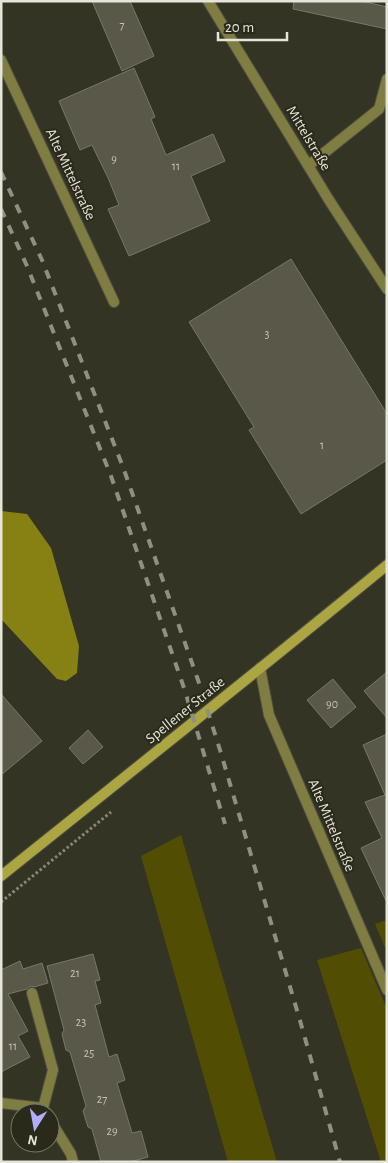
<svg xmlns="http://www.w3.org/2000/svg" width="388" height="1163" font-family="'Alegreya Sans',sans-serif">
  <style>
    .green { fill: #514e03 }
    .water { fill: #878114 }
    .building { fill: #595849; stroke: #787867 }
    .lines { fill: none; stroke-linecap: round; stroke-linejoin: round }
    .street-casing { stroke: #505042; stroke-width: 12 }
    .secondary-casing { stroke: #505042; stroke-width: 12 }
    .path { stroke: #87877b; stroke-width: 3; stroke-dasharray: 2.5 2.5; stroke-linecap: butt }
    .street { stroke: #7f7d41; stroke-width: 10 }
    .secondary { stroke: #aba641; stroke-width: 10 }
    .rail { stroke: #8f8f84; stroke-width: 4; stroke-dasharray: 9 9; stroke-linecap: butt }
    .labels { text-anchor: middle; stroke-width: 4; stroke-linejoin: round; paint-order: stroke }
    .number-label { font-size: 12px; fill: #c2c2b7 }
    .street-label { font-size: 15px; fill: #e5e5dc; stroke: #2a2a1b }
  </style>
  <rect width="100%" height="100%" fill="#343425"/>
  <path class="green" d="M 181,835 L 277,1162 L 228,1162 L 141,856 Z
    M 387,920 L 387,952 L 375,924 Z
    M 361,948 L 387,1009 L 387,1162 L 381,1162 L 317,960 Z"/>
  <path class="water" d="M 1,511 L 27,514 L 51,548 L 79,646 L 77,673 L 66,681 L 57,679 L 1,619 Z"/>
  <path class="building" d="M 92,1 L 130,1 L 154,56 L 122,71 Z
    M 294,1 L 362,1 L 387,7 L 387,29 L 293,9 Z
    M 134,68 L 155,117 L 151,119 L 166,155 L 213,134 L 225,161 L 191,176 L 210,221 L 129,256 L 108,209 L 119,205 L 109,180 L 92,145 L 80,150 L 59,101 Z
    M 291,259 L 387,414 L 387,460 L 301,514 L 249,430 L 254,427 L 189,322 Z
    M 387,672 L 387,718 L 364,691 Z
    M 333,679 L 356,707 L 331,728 L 307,700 Z
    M 1,694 L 42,741 L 1,775 Z
    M 88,730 L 103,747 L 83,764 L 69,748 Z
    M 387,734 L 387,903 L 361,848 L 382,838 L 365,802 L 385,795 L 363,745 Z
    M 93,954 L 100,980 L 95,981 L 101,1003 L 95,1005 L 109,1057 L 117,1054 L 125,1080 L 117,1083 L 132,1133 L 141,1131 L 148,1157 L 130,1162 L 101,1162 L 92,1129 L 88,1127 L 83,1111 L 86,1106 L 70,1052 L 66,1050 L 62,1034 L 64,1030 L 47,966 Z
    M 20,961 L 23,969 L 42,963 L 48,983 L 34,987 L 31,986 L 27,989 L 8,994 L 28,1031 L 18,1036 L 30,1057 L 1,1072 L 1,970 Z"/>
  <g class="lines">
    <g class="street-casing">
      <path id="street" d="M 208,1 L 329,200 L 387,289
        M 1,60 L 114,302
        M 309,165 L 379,109 L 387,79
        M 260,668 L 269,715 L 387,990
        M 32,993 L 53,1070 L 43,1108 L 46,1113
        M 1,1103 L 43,1108
        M 50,1120 L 71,1154 L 73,1162"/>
    </g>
    <g class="secondary-casing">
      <path id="secondary" d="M 1,876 C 130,773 259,670 387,565"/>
    </g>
    <path class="path" d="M 1,902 L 111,812"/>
    <use href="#street" class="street"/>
    <use href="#secondary" class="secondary"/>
    <path class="rail" d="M 1,172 L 42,260 L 123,467 L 198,680 L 220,750 L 301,1024 L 340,1162
      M 1,209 L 27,266 L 111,476 L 185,691 L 225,824"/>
  </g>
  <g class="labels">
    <g class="number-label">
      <text x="122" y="29">7</text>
      <text x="114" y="163">9</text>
      <text x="176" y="170">11</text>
      <text x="267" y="338">3</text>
      <text x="322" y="449">1</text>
      <text x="332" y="708">90</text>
      <text x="75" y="977">21</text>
      <text x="81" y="1026">23</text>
      <text x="13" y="1050">11</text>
      <text x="89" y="1057">25</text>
      <text x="102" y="1103">27</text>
      <text x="112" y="1135">29</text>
    </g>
    <g class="street-label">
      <text transform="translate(309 138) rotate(59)" y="5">Mittelstraße</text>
      <text transform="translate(71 174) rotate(65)" y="5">Alte Mittelstraße</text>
      <text transform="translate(185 710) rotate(-39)" y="5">Spellener Straße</text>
      <text transform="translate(332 825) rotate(67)" y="5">Alte Mittelstraße</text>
    </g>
  </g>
  <rect width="388" height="1163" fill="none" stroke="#e5e5dc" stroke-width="5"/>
  <g transform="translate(35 1128) rotate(191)"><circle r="24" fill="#2a2a1b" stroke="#757568"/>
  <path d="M0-4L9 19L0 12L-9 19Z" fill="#b2adf9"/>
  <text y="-8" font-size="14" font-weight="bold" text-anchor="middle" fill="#e5e5dc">N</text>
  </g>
  <path d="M218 32v8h69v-8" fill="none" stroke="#e5e5dc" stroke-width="2.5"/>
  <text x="225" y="32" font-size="15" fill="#e5e5dc" stroke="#2a2a1b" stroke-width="4" paint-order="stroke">20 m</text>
</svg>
